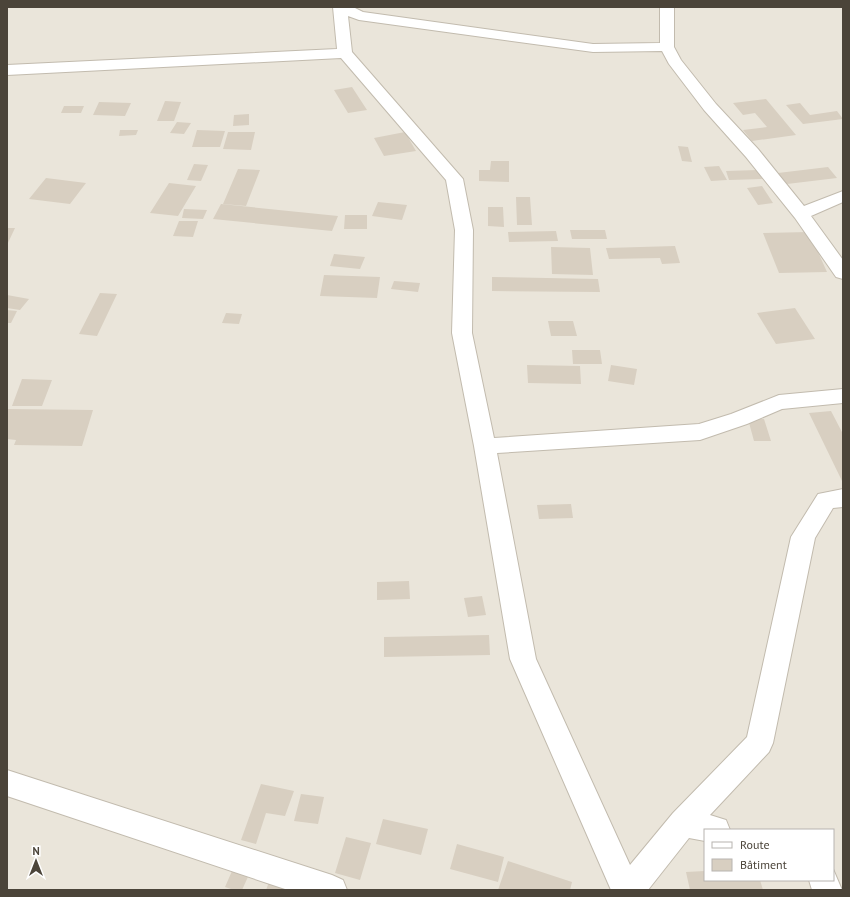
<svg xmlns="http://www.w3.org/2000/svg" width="850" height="897" font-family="'PT Sans',sans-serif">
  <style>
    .residential { fill: #eae5da; fill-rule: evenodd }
    .building { fill: #d8cfc1 }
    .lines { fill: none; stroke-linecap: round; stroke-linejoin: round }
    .minor-casing { stroke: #c2bbae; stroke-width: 2 }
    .minor { fill: #fff; fill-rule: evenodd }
  </style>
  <rect width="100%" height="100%" fill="#f6f3ec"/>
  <path class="residential" d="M 7,7 L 843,7 L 843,890 L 7,890 ZM 705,830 L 833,830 L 833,880 L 705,880 Z"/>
  <path class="building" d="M 352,87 L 367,110 L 348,113 L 334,90 Z
    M 766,99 L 796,135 L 752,141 L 743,130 L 767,127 L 755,113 L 743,115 L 733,103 Z
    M 165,101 L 181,102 L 174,121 L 157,121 Z
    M 99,102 L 131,103 L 125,116 L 93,115 Z
    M 800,103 L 810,115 L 837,111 L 843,119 L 803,124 L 786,105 Z
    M 64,106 L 84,106 L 81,113 L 61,113 Z
    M 249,114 L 249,125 L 233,126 L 234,115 Z
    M 177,122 L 191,123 L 184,134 L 170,133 Z
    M 120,130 L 138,130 L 136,135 L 119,136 Z
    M 197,130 L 225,131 L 220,147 L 192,147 Z
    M 228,132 L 255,132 L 251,150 L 223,149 Z
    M 405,132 L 416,151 L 384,156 L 374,138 Z
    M 678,146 L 688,147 L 692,162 L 682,161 Z
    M 491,161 L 509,161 L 509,182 L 479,181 L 479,170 L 490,170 Z
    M 194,164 L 208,165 L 201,181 L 187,180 Z
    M 719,166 L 727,180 L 711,181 L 704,167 Z
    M 828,167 L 837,178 L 787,184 L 778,173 Z
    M 238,169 L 260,170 L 246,206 L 223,204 Z
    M 758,170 L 762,179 L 729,180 L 726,171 Z
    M 46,178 L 86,183 L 70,204 L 29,199 Z
    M 169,183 L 196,186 L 178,216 L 150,213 Z
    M 762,186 L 773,203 L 758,205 L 747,188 Z
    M 516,197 L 530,197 L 532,225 L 517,225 Z
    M 378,202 L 407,205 L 402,220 L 372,216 Z
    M 221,204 L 338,216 L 332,231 L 213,219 Z
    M 488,207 L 503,207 L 504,227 L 488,226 Z
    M 184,209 L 207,210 L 203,219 L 182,218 Z
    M 345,215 L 367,215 L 367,229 L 344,229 Z
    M 179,221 L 198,221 L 193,237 L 173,236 Z
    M 7,228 L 15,228 L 7,245 Z
    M 570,230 L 605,230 L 607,239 L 572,239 Z
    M 556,231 L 558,241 L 509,242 L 508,232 Z
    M 809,232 L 827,272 L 779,273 L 763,233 Z
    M 675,246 L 680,263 L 662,264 L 660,258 L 609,259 L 606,248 Z
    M 551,247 L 590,248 L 593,275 L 552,274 Z
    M 334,254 L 365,257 L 360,269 L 330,266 Z
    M 324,275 L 380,277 L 377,298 L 320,296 Z
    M 492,277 L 598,279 L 600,292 L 492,291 Z
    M 394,281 L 420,283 L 418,292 L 391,289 Z
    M 100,293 L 117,294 L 97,336 L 79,334 Z
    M 7,295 L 29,299 L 20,310 L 7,308 Z
    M 795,308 L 815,339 L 776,344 L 757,313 Z
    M 7,310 L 17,311 L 11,323 L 7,323 Z
    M 226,313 L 242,314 L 239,324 L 222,323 Z
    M 548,321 L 573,321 L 577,336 L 551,336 Z
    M 572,350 L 600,350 L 602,364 L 573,364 Z
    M 527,365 L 580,366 L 581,384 L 528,383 Z
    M 611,365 L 637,369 L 634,385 L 608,381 Z
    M 22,379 L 52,380 L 42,406 L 12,406 Z
    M 7,409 L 93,410 L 82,446 L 14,445 L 16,440 L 7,439 Z
    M 831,411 L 843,434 L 843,481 L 842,481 L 809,413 Z
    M 748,419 L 764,419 L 771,441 L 754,441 Z
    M 571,504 L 573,518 L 539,519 L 537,505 Z
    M 409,581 L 410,599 L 377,600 L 377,582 Z
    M 482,596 L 486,615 L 468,617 L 464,598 Z
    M 489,635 L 490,655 L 384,657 L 384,637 Z
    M 261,784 L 294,791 L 285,816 L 266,813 L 256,844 L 241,840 Z
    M 301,794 L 324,797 L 318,824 L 294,821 Z
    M 383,819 L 428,829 L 421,855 L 376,844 Z
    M 346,837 L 371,843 L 360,880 L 335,873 Z
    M 457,844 L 504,857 L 498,882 L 450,869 Z
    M 508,861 L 572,882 L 570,890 L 498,890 Z
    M 236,862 L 252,868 L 242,890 L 234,890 L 225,887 Z
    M 705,871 L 705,880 L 760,880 L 763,890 L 690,890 L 686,872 Z
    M 271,877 L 313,890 L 266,890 Z"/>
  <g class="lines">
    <g class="minor-casing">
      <path id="minor" d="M 333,7 L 353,7 L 363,12 L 593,44 L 660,43 L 660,7 L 674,7 L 674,47 L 681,60 L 716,104 L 758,149 L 804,206 L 843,191 L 843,202 L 811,216 L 843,260 L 843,279 L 836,277 L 795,218 L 746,157 L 704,110 L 669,64 L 662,51 L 593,52 L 359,20 L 348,16 L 352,52 L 463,179 L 473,230 L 472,333 L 494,438 L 699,424 L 731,414 L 779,395 L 843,389 L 843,403 L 782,409 L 747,424 L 700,440 L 497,453 L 536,659 L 630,865 L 673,813 L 747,737 L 791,537 L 818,494 L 843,489 L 843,507 L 833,508 L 815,538 L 773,743 L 769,752 L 710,815 L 726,820 L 730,830 L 705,830 L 705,841 L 689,838 L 648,890 L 611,890 L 510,659 L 474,446 L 452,333 L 455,230 L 446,180 L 341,58 L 7,75 L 7,65 L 337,49 Z
        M 7,770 L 332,875 L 343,880 L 347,890 L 288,890 L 7,796 Z
        M 833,869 L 842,890 L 812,890 L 809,880 L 833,880 Z"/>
    </g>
    <use href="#minor" class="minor"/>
  </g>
  <rect width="850" height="897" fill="none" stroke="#4b4439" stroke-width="16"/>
  <rect x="704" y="829" width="130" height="52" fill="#ffffff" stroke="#b7b4b0"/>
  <rect x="712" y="842" width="20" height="6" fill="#ffffff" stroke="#b7b4b0"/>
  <text x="740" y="849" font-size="12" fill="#4b4439">Route</text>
  <rect x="712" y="859" width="20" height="12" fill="#d8cfc1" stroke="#b7b4b0"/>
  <text x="740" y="869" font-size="12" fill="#4b4439">Bâtiment</text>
  <g transform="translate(36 861)" stroke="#ffffff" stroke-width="3" paint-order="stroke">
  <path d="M0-3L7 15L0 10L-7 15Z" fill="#4b4439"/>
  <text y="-6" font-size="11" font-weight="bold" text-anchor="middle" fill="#4b4439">N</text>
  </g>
</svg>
